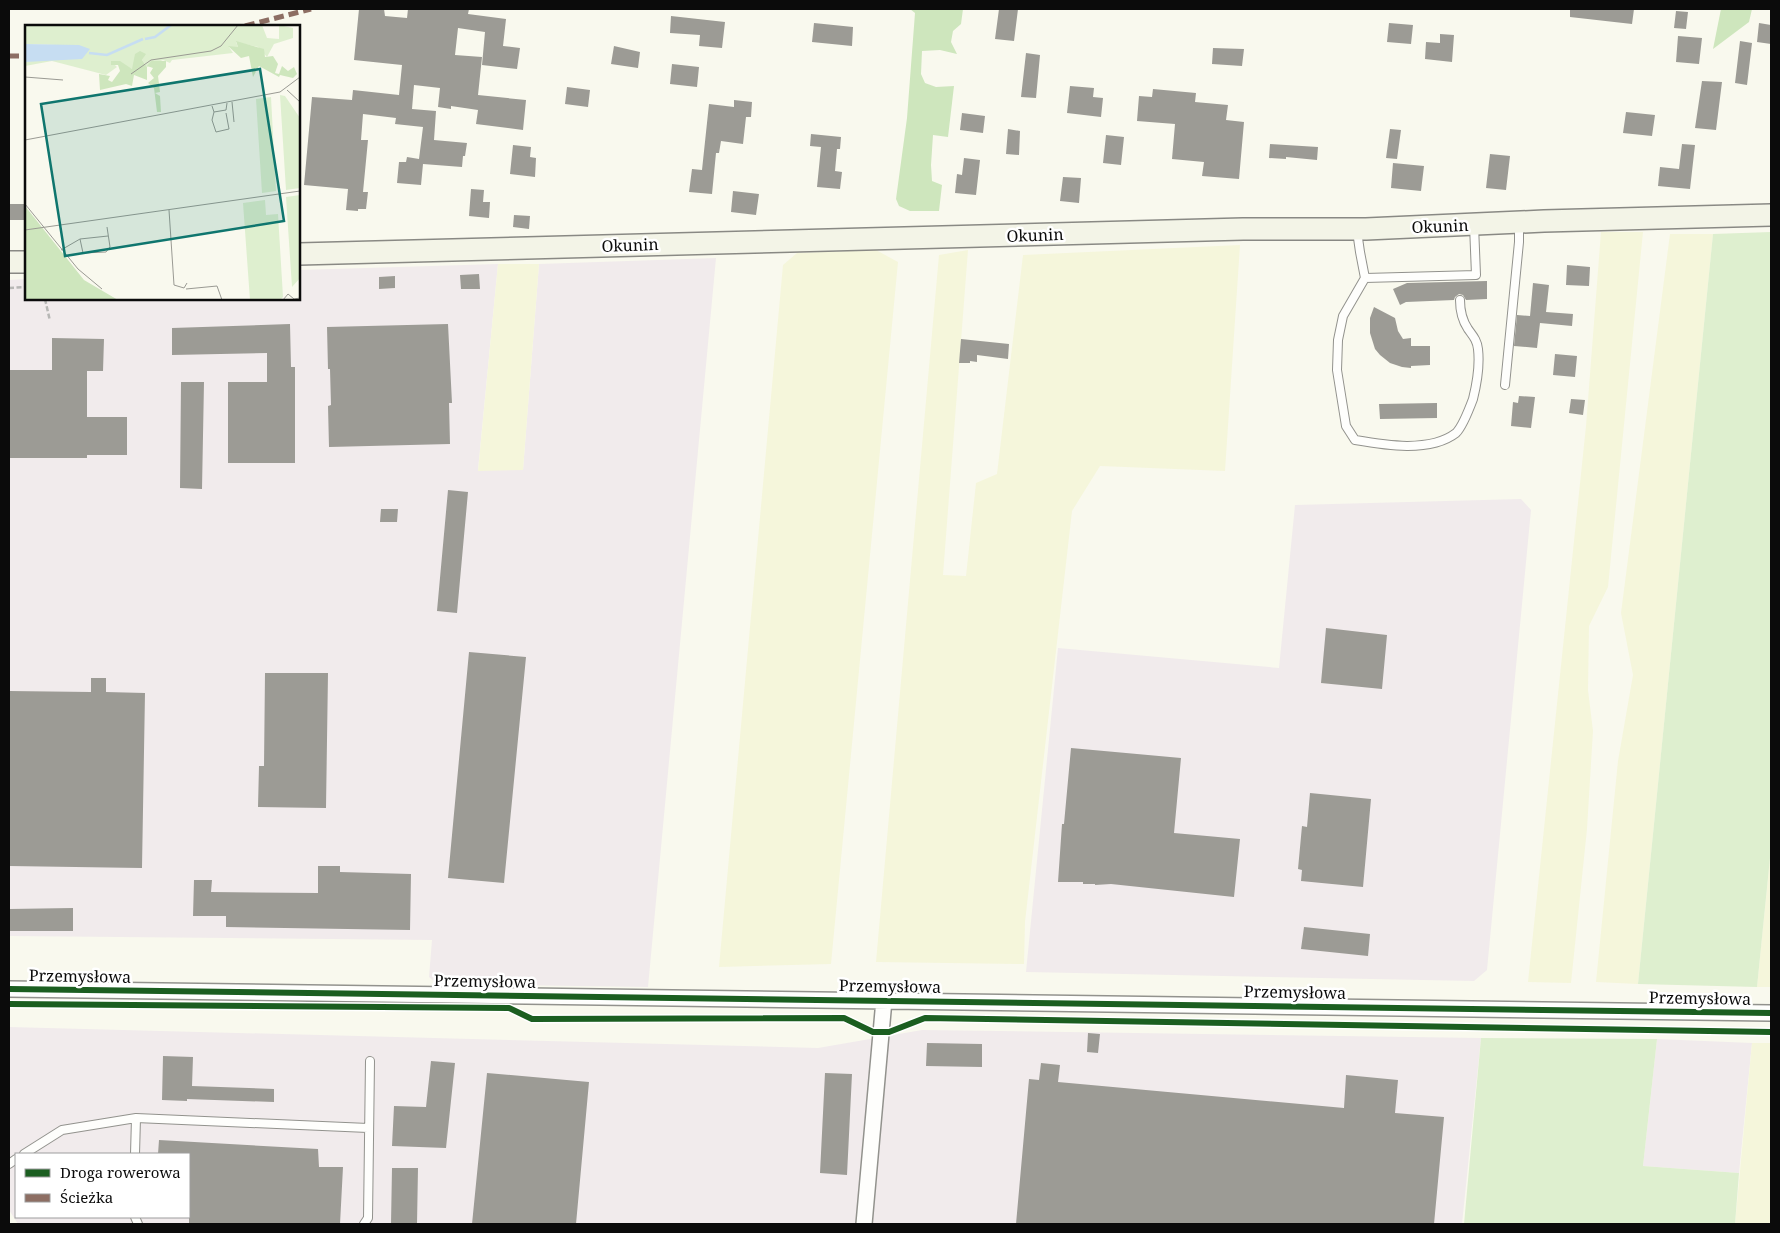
<svg xmlns="http://www.w3.org/2000/svg" width="1780" height="1233" font-family="'Noto Serif',serif">
  <style>
    .industrial { fill: #f1ebec; fill-rule: evenodd }
    .farmland { fill: #f5f6db }
    .green { fill: #deefcf }
    .forest { fill: #cee6bd }
    .building { fill: #9c9b95 }
    .lines { fill: none; stroke-linecap: round; stroke-linejoin: round }
    .lane-casing { stroke: #92928d; stroke-width: 10 }
    .street-casing { stroke: #92928d; stroke-width: 18 }
    .secondary-casing { stroke: #898984; stroke-width: 24 }
    .path { stroke: #b7b7b5; stroke-width: 2.5; stroke-dasharray: 5 2.5; stroke-linecap: butt }
    .lane { stroke: #fefefc; stroke-width: 8 }
    .street { stroke: #fefefc; stroke-width: 15 }
    .secondary { stroke: #f3f4e7; stroke-width: 21 }
    .quiet { stroke: #8d6e63; stroke-width: 5; stroke-dasharray: 10 5; stroke-linecap: butt }
    .cycleway-casing { stroke: #fff; stroke-width: 9 }
    .cycleway { stroke: #1b5e20; stroke-width: 6 }
    .labels { text-anchor: middle; stroke-width: 5; stroke-linejoin: round; paint-order: stroke }
    .street-label { font-size: 16px; fill: #0b0b0b; stroke: #fff }
    .inset-river { fill: none; stroke: #c6ddf2; stroke-width: 2.5 }
    .inset-road { fill: none; stroke: #9a9a93; stroke-width: 1 }
    .view { fill: #0f766e; fill-opacity: 0.15; stroke: #0f766e; stroke-width: 2.5 }
    .inset-edge { fill: none; stroke: #0b0b0b; stroke-width: 2.5 }
  </style>
  <rect width="100%" height="100%" fill="#f9f9ee"/>
  <path class="industrial" d="M 716,258 L 648,987 L 437,984 L 429,977 L 432,940 L 9,936 L 9,280 L 26,279 L 26,299 L 299,299 L 299,270 L 498,264 L 478,470 L 523,470 L 539,264 Z
    M 1521,499 L 1531,510 L 1487,970 L 1474,981 L 1026,972 L 1058,648 L 1279,668 L 1295,505 Z
    M 9,1027 L 818,1048 L 922,1030 L 1481,1038 L 1462,1224 L 18,1224 L 9,1210 ZM 16,1154 L 189,1154 L 189,1217 L 16,1217 Z
    M 1657,1039 L 1752,1043 L 1739,1173 L 1643,1166 Z"/>
  <path class="farmland" d="M 1601,232 L 1643,232 L 1608,587 L 1589,626 L 1588,690 L 1593,731 L 1587,829 L 1571,983 L 1528,982 L 1586,426 Z
    M 1670,234 L 1713,234 L 1638,984 L 1596,982 L 1618,761 L 1633,675 L 1621,613 Z
    M 1240,245 L 1225,471 L 1100,466 L 1072,511 L 1025,922 L 1024,964 L 876,962 L 939,255 L 968,250 L 943,575 L 966,576 L 976,483 L 997,474 L 1023,255 Z
    M 876,250 L 898,262 L 831,964 L 719,967 L 783,265 L 797,253 Z
    M 498,264 L 539,264 L 523,470 L 478,471 Z
    M 1771,848 L 1771,987 L 1757,987 Z
    M 1752,1043 L 1771,1043 L 1771,1224 L 1735,1224 Z"/>
  <path class="green" d="M 1771,232 L 1771,848 L 1757,987 L 1638,984 L 1713,234 Z
    M 1481,1038 L 1657,1039 L 1643,1166 L 1739,1173 L 1735,1224 L 1464,1224 Z"/>
  <path class="forest" d="M 910,9 L 963,9 L 961,24 L 953,31 L 951,42 L 957,54 L 940,50 L 922,51 L 921,74 L 925,83 L 936,87 L 954,86 L 948,137 L 933,135 L 931,165 L 932,181 L 942,185 L 939,211 L 910,211 L 899,206 L 896,199 L 907,118 L 915,13 Z
    M 1721,9 L 1752,9 L 1749,22 L 1713,49 Z"/>
  <path class="building" d="M 359,9 L 384,9 L 385,16 L 407,18 L 408,9 L 469,9 L 468,14 L 506,19 L 503,46 L 520,48 L 517,69 L 482,65 L 485,32 L 458,28 L 455,55 L 482,57 L 478,95 L 526,100 L 523,130 L 476,124 L 478,110 L 451,106 L 451,109 L 438,107 L 440,88 L 414,85 L 412,109 L 436,111 L 434,140 L 467,143 L 465,156 L 463,156 L 462,167 L 423,164 L 421,185 L 397,183 L 399,162 L 406,162 L 407,157 L 419,159 L 423,127 L 395,124 L 396,118 L 363,114 L 361,140 L 368,140 L 363,192 L 368,192 L 366,209 L 358,209 L 358,211 L 346,210 L 348,189 L 304,185 L 312,97 L 352,100 L 353,90 L 399,95 L 402,65 L 354,60 Z
    M 999,9 L 1018,9 L 1014,41 L 995,39 Z
    M 1570,9 L 1634,9 L 1632,24 L 1570,17 Z
    M 1676,11 L 1688,12 L 1686,29 L 1674,28 Z
    M 671,16 L 725,22 L 722,48 L 699,46 L 700,35 L 670,33 Z
    M 814,23 L 853,27 L 852,46 L 812,42 Z
    M 1389,23 L 1413,25 L 1411,44 L 1387,42 Z
    M 1759,23 L 1771,25 L 1771,44 L 1757,42 Z
    M 1440,34 L 1454,35 L 1452,62 L 1425,59 L 1426,42 L 1440,43 Z
    M 1678,36 L 1702,38 L 1699,64 L 1676,62 Z
    M 1740,41 L 1752,43 L 1747,85 L 1735,83 Z
    M 614,46 L 640,52 L 638,68 L 611,64 Z
    M 1213,48 L 1244,49 L 1242,66 L 1212,64 Z
    M 1026,53 L 1040,55 L 1036,98 L 1021,97 Z
    M 672,64 L 699,67 L 697,87 L 670,84 Z
    M 1702,81 L 1722,82 L 1716,130 L 1695,128 Z
    M 1070,86 L 1094,88 L 1093,97 L 1103,98 L 1101,117 L 1067,113 Z
    M 567,87 L 590,90 L 588,107 L 565,104 Z
    M 1153,89 L 1196,93 L 1195,102 L 1228,105 L 1226,120 L 1244,122 L 1239,179 L 1202,176 L 1204,162 L 1172,159 L 1175,124 L 1137,121 L 1139,96 L 1152,97 Z
    M 734,100 L 752,102 L 751,117 L 746,117 L 743,144 L 721,141 L 719,153 L 716,153 L 712,194 L 689,192 L 692,169 L 702,170 L 709,104 L 734,107 Z
    M 1626,112 L 1655,115 L 1652,136 L 1623,133 Z
    M 962,113 L 985,116 L 983,133 L 960,130 Z
    M 1008,129 L 1020,131 L 1019,155 L 1006,154 Z
    M 1390,129 L 1401,130 L 1397,159 L 1386,158 Z
    M 811,134 L 841,137 L 840,149 L 837,149 L 835,171 L 842,172 L 840,189 L 817,187 L 821,147 L 810,146 Z
    M 1106,135 L 1124,137 L 1121,165 L 1103,163 Z
    M 1270,144 L 1318,147 L 1317,160 L 1286,157 L 1286,159 L 1269,158 Z
    M 1682,144 L 1695,145 L 1690,189 L 1658,186 L 1660,167 L 1679,169 Z
    M 513,145 L 531,147 L 530,157 L 536,158 L 535,177 L 510,174 Z
    M 1490,154 L 1510,156 L 1506,190 L 1486,188 Z
    M 964,158 L 980,160 L 976,195 L 955,193 L 957,174 L 962,175 Z
    M 1393,163 L 1424,166 L 1421,191 L 1391,188 Z
    M 1063,177 L 1081,178 L 1079,203 L 1060,201 Z
    M 471,189 L 484,190 L 483,202 L 490,202 L 489,218 L 469,216 Z
    M 733,191 L 759,194 L 756,215 L 731,212 Z
    M 9,204 L 26,204 L 26,220 L 9,220 Z
    M 514,215 L 530,216 L 529,229 L 513,227 Z
    M 1567,265 L 1590,267 L 1589,286 L 1566,285 Z
    M 479,274 L 480,289 L 461,289 L 460,275 Z
    M 395,276 L 395,288 L 379,289 L 379,277 Z
    M 1487,281 L 1487,299 L 1466,300 L 1463,295 L 1459,294 L 1455,297 L 1454,300 L 1406,302 L 1400,305 L 1393,289 L 1407,283 Z
    M 1533,283 L 1549,285 L 1546,312 L 1573,314 L 1572,326 L 1540,323 L 1537,348 L 1514,346 L 1517,315 L 1530,316 Z
    M 1374,307 L 1395,318 L 1398,331 L 1403,339 L 1411,338 L 1411,346 L 1430,346 L 1430,365 L 1411,366 L 1411,368 L 1402,367 L 1390,363 L 1380,355 L 1375,349 L 1370,333 L 1370,318 Z
    M 290,324 L 291,367 L 295,367 L 295,463 L 228,463 L 228,382 L 267,382 L 267,353 L 172,355 L 172,328 Z
    M 448,324 L 452,403 L 449,403 L 450,444 L 329,447 L 328,406 L 331,405 L 330,369 L 328,369 L 327,327 Z
    M 52,338 L 104,339 L 103,371 L 87,371 L 87,417 L 127,417 L 127,455 L 87,455 L 87,458 L 9,458 L 9,370 L 52,370 Z
    M 961,339 L 1009,344 L 1008,359 L 977,355 L 977,362 L 970,361 L 970,363 L 959,363 Z
    M 1555,354 L 1577,356 L 1575,377 L 1553,375 Z
    M 181,382 L 204,382 L 202,489 L 180,488 Z
    M 1519,396 L 1535,397 L 1531,428 L 1511,426 L 1513,402 L 1518,403 Z
    M 1571,399 L 1585,400 L 1583,415 L 1569,413 Z
    M 1437,403 L 1437,418 L 1380,419 L 1379,404 Z
    M 448,490 L 468,492 L 457,613 L 437,611 Z
    M 381,509 L 398,509 L 397,522 L 380,522 Z
    M 1326,628 L 1387,635 L 1382,689 L 1321,683 Z
    M 469,652 L 526,657 L 504,883 L 448,878 Z
    M 265,673 L 328,673 L 326,808 L 258,807 L 259,766 L 264,766 Z
    M 91,678 L 106,678 L 106,692 L 145,693 L 142,868 L 9,866 L 9,691 L 91,692 Z
    M 1071,748 L 1181,758 L 1174,833 L 1240,839 L 1234,897 L 1111,884 L 1095,885 L 1095,884 L 1083,884 L 1083,882 L 1058,882 L 1062,824 L 1064,824 Z
    M 1310,793 L 1371,799 L 1363,887 L 1301,881 L 1302,870 L 1298,869 L 1302,826 L 1307,827 Z
    M 318,866 L 340,866 L 340,872 L 411,874 L 410,930 L 226,927 L 226,916 L 193,916 L 194,880 L 212,880 L 211,892 L 318,893 Z
    M 73,908 L 73,931 L 9,931 L 9,909 Z
    M 1304,927 L 1370,934 L 1368,956 L 1301,949 Z
    M 1088,1033 L 1100,1034 L 1098,1053 L 1087,1052 Z
    M 927,1043 L 982,1044 L 982,1067 L 926,1066 Z
    M 163,1056 L 193,1057 L 192,1086 L 274,1089 L 274,1102 L 187,1099 L 187,1101 L 162,1100 Z
    M 431,1061 L 455,1063 L 446,1148 L 392,1146 L 394,1106 L 426,1107 Z
    M 1041,1063 L 1060,1065 L 1058,1082 L 1344,1108 L 1346,1075 L 1398,1080 L 1395,1113 L 1444,1117 L 1434,1224 L 1016,1224 L 1029,1079 L 1039,1080 Z
    M 487,1073 L 589,1082 L 576,1224 L 472,1224 Z
    M 825,1073 L 852,1074 L 847,1175 L 820,1173 Z
    M 159,1140 L 318,1149 L 319,1167 L 343,1167 L 340,1224 L 189,1224 L 189,1154 L 158,1154 Z
    M 392,1168 L 418,1168 L 417,1224 L 391,1224 Z"/>
  <g class="lines">
    <g class="lane-casing">
      <path id="lane" d="M 1357,231 L 1360,252 L 1365,278 L 1476,275 L 1474,225
        M 1365,278 L 1343,316 L 1338,340 L 1337,370 L 1346,426 L 1355,440 C 1384,445 1430,453 1456,433 C 1462,427 1470,407 1473,399 C 1477,383 1480,366 1478,349 C 1477,340 1473,336 1468,329 C 1462,320 1460,311 1460,300
        M 1505,385 L 1519,242 L 1519,224
        M 24,1154 L 62,1130 L 136,1118 L 368,1128
        M 135,1154 L 136,1118
        M 9,1164 L 16,1159
        M 135,1217 L 138,1224
        M 364,1224 L 368,1218 L 370,1061"/>
    </g>
    <g class="street-casing">
      <path id="street" d="M 9,989 L 1771,1013
        M 864,1224 L 884,1000"/>
    </g>
    <g class="secondary-casing">
      <path id="secondary" d="M 299,254 L 1243,229 L 1366,229 L 1544,221 L 1771,215
        M 9,262 L 26,262"/>
    </g>
    <path class="path" d="M 9,288 L 26,287
      M 45,299 L 50,321"/>
    <use href="#lane" class="lane"/>
    <use href="#street" class="street"/>
    <use href="#secondary" class="secondary"/>
    <path class="quiet" d="M 245,26 L 311,9
      M 9,56 L 26,56"/>
    <g class="cycleway-casing">
      <path id="cycleway" d="M 9,989 L 1771,1013
        M 9,1004 L 509,1008 L 532,1019 L 844,1018 L 873,1032 L 889,1032 L 925,1018 L 1771,1032"/>
    </g>
    <use href="#cycleway" class="cycleway"/>
  </g>
  <g class="labels">
    <g class="street-label">
      <text transform="translate(1440 226) rotate(-2)" y="6">Okunin</text>
      <text transform="translate(1035 235) rotate(-2)" y="6">Okunin</text>
      <text transform="translate(630 245) rotate(-2)" y="6">Okunin</text>
      <text transform="translate(80 976) rotate(1)" y="6">Przemysłowa</text>
      <text transform="translate(485 981) rotate(1)" y="6">Przemysłowa</text>
      <text transform="translate(890 986) rotate(1)" y="6">Przemysłowa</text>
      <text transform="translate(1295 992) rotate(1)" y="6">Przemysłowa</text>
      <text transform="translate(1700 998) rotate(1)" y="6">Przemysłowa</text>
    </g>
  </g>
  <g transform="translate(25 25)">
    <rect width="275" height="275" fill="#f9f9ee"/>
    <path d="M 0,0 L 237,0 L 242,13 L 254,14 L 254,0 L 268,3 L 268,13 L 249,19 L 242,32 L 233,22 L 211,17 L 213,22 L 204,22 L 208,28 L 147,35 L 145,38 L 138,35 L 122,42 L 117,35 L 120,29 L 110,30 L 110,42 L 107,44 L 86,36 L 92,42 L 81,50 L 27,36 L 0,41 L 0,37 L 23,33 L 57,34 L 31,20 L 0,19 ZM 255,70 L 260,71 L 275,93 L 275,163 L 261,165 ZM 246,72 L 251,166 L 237,168 L 231,74 ZM 275,170 L 275,253 L 267,262 L 261,172 ZM 240,175 L 241,190 L 253,189 L 258,272 L 255,275 L 225,275 L 218,178 Z" fill="#deefcf"/>
    <path d="M 211,16 L 239,24 L 240,32 L 248,31 L 253,39 L 250,48 L 254,49 L 257,41 L 263,46 L 269,42 L 272,49 L 268,53 L 255,50 L 254,52 L 234,41 L 228,52 L 224,31 L 216,33 L 203,21 L 213,22 ZM 115,26 L 121,29 L 117,35 L 122,42 L 122,55 L 109,50 L 107,61 L 101,59 L 75,65 L 74,49 L 85,51 L 83,55 L 87,57 L 95,46 L 93,40 L 86,40 L 86,36 L 95,36 L 107,44 L 110,29 ZM 126,36 L 141,36 L 141,42 L 133,51 L 135,67 L 130,68 L 135,71 L 136,87 L 132,87 L 129,63 L 123,58 L 129,53 L 125,48 L 128,43 L 122,41 ZM 0,181 L 59,255 L 93,275 L 0,275 Z" fill="#cee6bd"/>
    <path d="M 0,19 L 54,20 L 65,24 L 57,34 L 0,37 Z" fill="#c6ddf2"/>
    <path class="inset-river" d="M 120,14 L 130,12 L 146,0M 64,28 L 82,30 L 118,14"/>
    <path class="inset-road" d="M 106,49 L 126,35 L 186,26 L 196,21 L 213,0M 0,52 L 38,55M 262,65 L 275,77M 207,77 L 209,97M 187,81 L 189,87 L 201,85 L 202,78M 189,87 L 187,95 L 191,107 L 204,104 L 201,88M 0,115 L 255,67 L 275,52M 0,179 L 53,244 L 77,264M 144,185 L 149,260 L 159,263 L 162,258M 0,205 L 275,166M 55,214 L 58,228 L 81,227 L 85,222 L 82,202M 36,225 L 55,214 L 83,211M 161,264 L 192,261 L 197,275M 258,275 L 263,269 L 269,274 L 275,273"/>
    <path class="view" d="M 235,44 L 259,196 L 40,231 L 16,79 Z"/>
    <rect width="275" height="275" class="inset-edge"/>
  </g>
  <rect width="1780" height="1233" fill="none" stroke="#0b0b0b" stroke-width="20"/>
  <rect x="15" y="1153" width="175" height="65" fill="#ffffff" stroke="#9d9d9d"/>
  <rect x="25" y="1169" width="25" height="8" fill="#1b5e20" stroke="#9d9d9d"/>
  <text x="60" y="1178" font-size="15" fill="#0b0b0b">Droga rowerowa</text>
  <rect x="25" y="1194" width="25" height="8" fill="#8d6e63" stroke="#9d9d9d"/>
  <text x="60" y="1203" font-size="15" fill="#0b0b0b">Ścieżka</text>
</svg>
